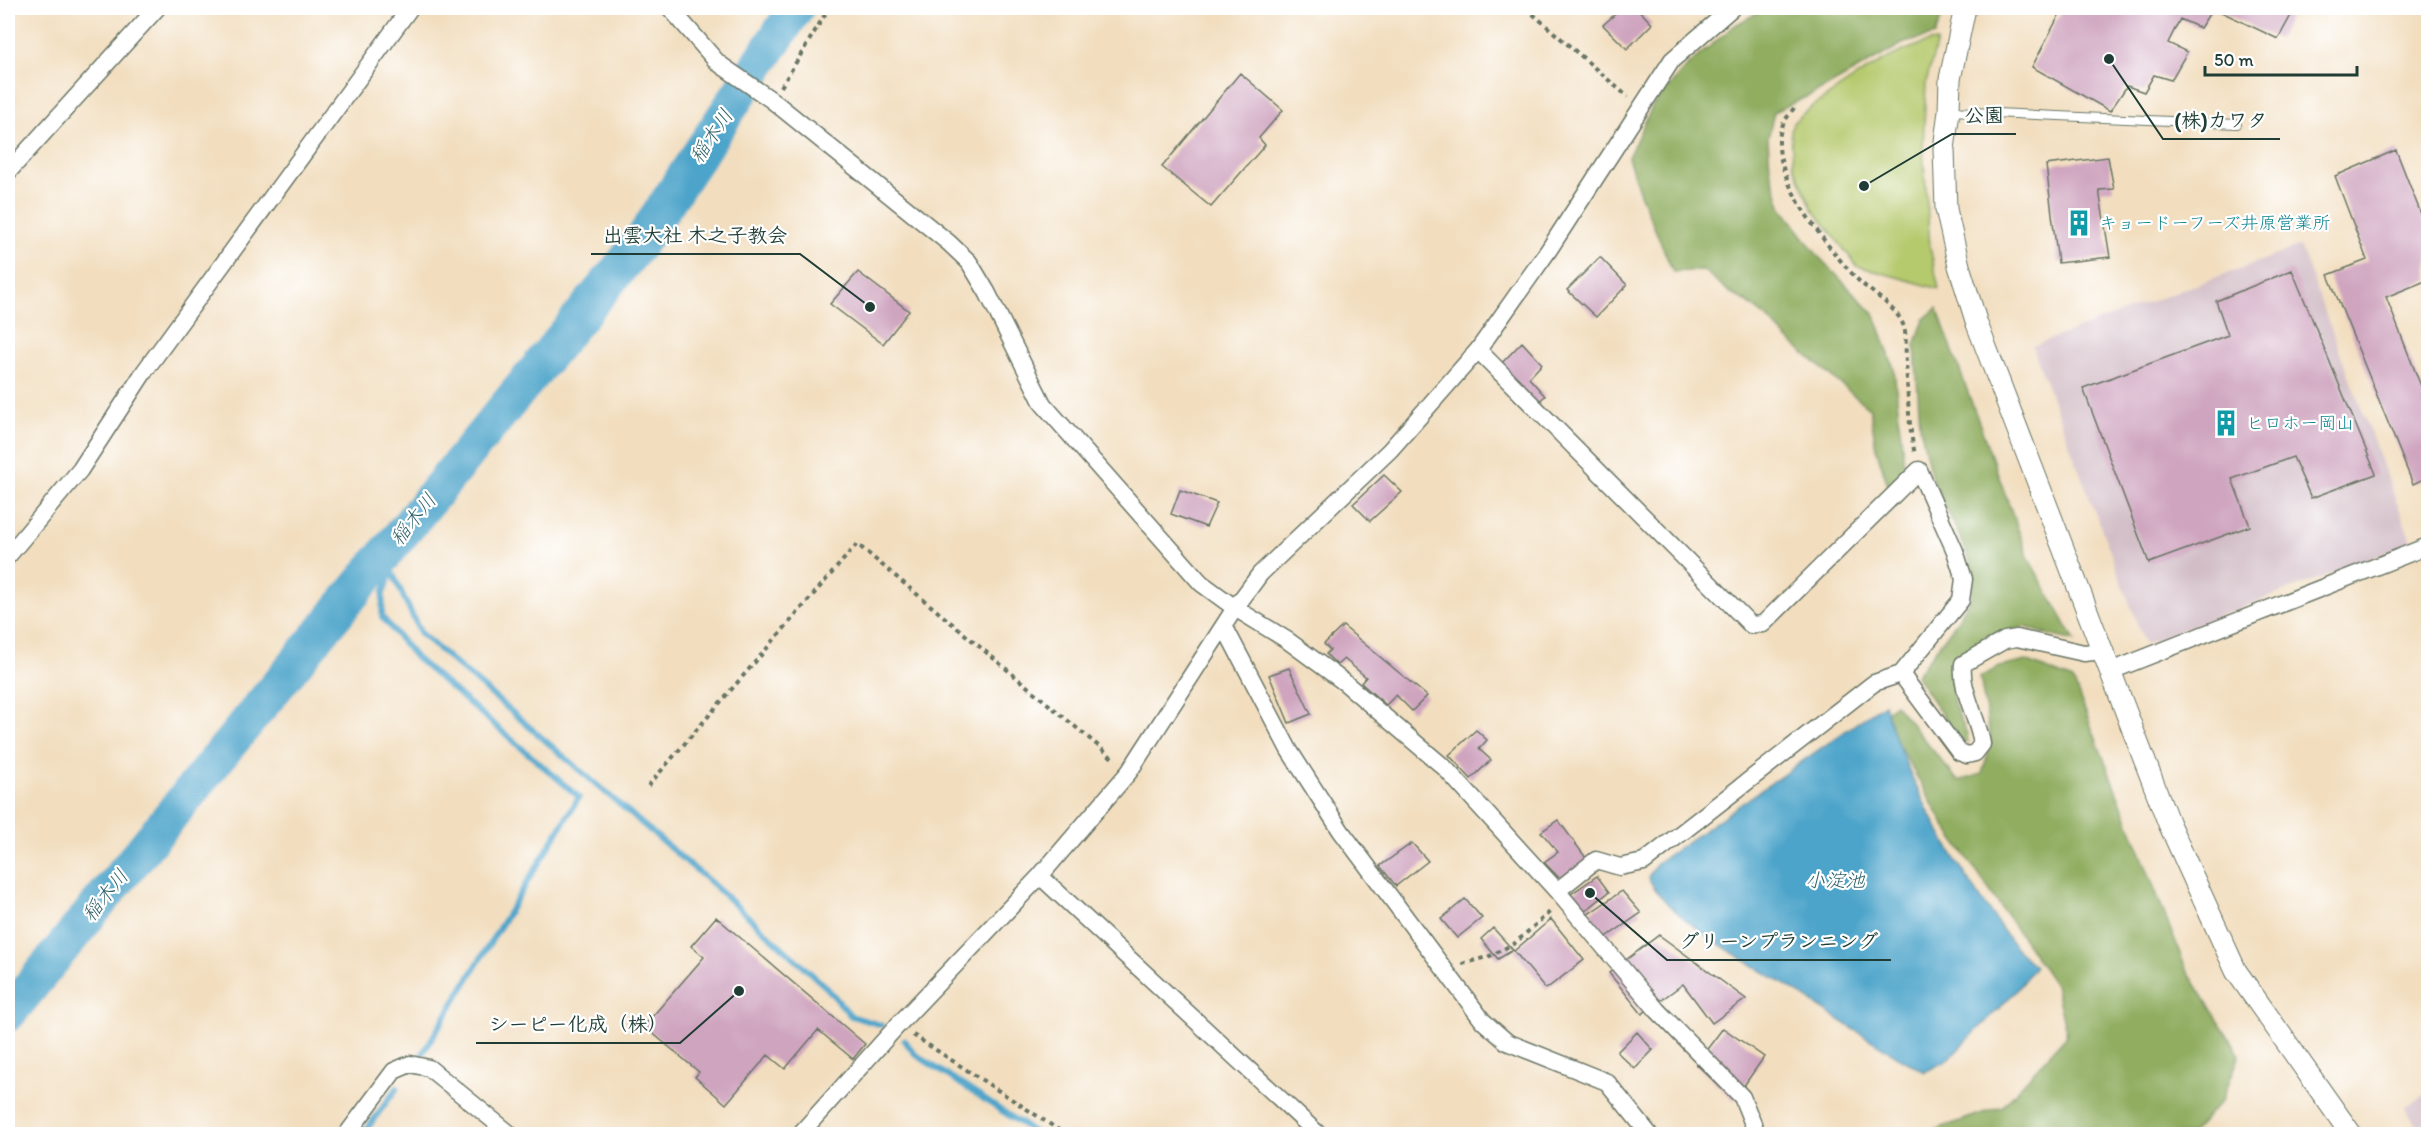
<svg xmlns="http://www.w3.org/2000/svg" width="2436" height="1142" font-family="Itim,'Klee One',sans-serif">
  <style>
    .industrial { fill: #d2bdc6 }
    .green { fill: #b5c96d; stroke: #6a8350; stroke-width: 1.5 }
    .forest { fill: #90ad60; stroke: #58754a; stroke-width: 1.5 }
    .water { fill: #4ea4ca; stroke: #36707f; stroke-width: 1.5 }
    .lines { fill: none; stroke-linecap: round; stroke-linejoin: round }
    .stream { stroke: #4ea4ca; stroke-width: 6 }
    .river { stroke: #4ea4ca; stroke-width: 36 }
    .building { fill: #cfa4bf }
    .service-casing { stroke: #697565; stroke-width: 10 }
    .minor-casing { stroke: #697565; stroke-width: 19 }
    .tertiary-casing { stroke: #697565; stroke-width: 23 }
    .path { stroke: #697565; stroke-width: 4; stroke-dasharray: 4.5 4.5; stroke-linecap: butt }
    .service { stroke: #fff; stroke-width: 8 }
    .minor { stroke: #fff; stroke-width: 16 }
    .tertiary { stroke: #fff; stroke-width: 21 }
    .labels { text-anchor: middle; stroke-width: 4.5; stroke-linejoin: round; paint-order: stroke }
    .culture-label { font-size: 18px; fill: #0d838f; stroke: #fff; text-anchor: start }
    .water-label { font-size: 20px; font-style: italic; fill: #2f6168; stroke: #fff }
    .leader { fill: none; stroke: #1f3d34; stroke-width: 2 }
    .callout-dot { fill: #1f3d34; stroke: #fff; stroke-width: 2 }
    .callout-label { font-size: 20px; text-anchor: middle; font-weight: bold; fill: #1f3d34; stroke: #fff; stroke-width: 4.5; stroke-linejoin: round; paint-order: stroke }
  </style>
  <rect width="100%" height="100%" fill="#fff"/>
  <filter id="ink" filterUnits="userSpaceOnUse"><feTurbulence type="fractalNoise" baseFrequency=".0167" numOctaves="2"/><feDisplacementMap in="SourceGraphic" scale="12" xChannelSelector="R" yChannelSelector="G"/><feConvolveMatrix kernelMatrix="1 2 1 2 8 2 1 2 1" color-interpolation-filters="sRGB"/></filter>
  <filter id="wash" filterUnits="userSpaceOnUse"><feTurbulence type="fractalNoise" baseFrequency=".008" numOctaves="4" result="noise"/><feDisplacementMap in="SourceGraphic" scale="24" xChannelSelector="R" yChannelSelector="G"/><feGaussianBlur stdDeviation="1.35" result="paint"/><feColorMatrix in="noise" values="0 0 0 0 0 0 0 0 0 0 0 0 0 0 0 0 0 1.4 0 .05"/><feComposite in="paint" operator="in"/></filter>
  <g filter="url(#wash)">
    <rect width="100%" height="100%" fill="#f2debf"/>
    <path class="industrial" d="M 2300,246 L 2412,543 L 2145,644 L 2032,346 Z
      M 2428,1092 L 2428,1134 L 2422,1134 L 2405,1108 Z"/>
    <path class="green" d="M 1937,41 L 1926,83 L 1923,147 L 1930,247 L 1939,289 L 1857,266 L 1812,208 L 1793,164 L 1791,131 L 1793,123 L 1801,115 C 1836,90 1895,46 1937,41 Z"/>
    <path class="forest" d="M 1766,8 L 1945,8 L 1935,35 L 1904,43 L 1823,89 L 1774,112 L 1768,138 L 1770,170 L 1782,208 L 1818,256 L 1875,315 L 1894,369 L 1906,485 L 1888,486 L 1876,448 L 1870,409 L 1793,344 L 1766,317 L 1744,300 L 1733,295 L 1703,270 L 1673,272 L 1639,191 L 1628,157 L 1653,105 L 1689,64 L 1735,25 Z
      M 1937,308 L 2029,559 L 2075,641 L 2045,634 L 2026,627 L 1985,637 L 1951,664 L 1954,704 L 1967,734 L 1968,743 L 1960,741 L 1916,676 L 1957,621 L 1971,597 L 1974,573 L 1964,546 L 1931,476 L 1920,426 L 1915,345 L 1924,319 Z
      M 2026,661 L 2073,680 L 2186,969 L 2240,1055 L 2222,1100 L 2191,1134 L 1923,1134 L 2003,1106 L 2067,1035 L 2055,985 L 1945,826 L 1897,742 L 1884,713 L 1895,704 L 1958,781 L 1982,774 L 1991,742 L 1980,677 L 2000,667 Z"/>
    <path class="water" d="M 1884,704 C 1907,779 1946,849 1991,913 C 2004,932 2016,952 2035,966 L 2015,992 L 1948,1060 L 1925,1072 C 1878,1047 1836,1017 1792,989 C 1753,965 1666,918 1648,877 L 1657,863 Z"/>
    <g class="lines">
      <path class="stream" d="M 408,528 L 383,593 L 382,617 L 416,658 L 579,797 L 423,1053
        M 391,570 L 421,634 L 710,882 L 827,988 L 851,1016 L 881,1025
        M 904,1040 L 915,1054 L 1037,1134
        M 363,1134 L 397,1088"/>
      <path class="river" d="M 8,1014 L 640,243 L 796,8"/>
    </g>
    <g id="blocks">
      <path class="building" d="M 1622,8 L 1637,8 L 1652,24 L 1627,49 L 1603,25 Z
        M 2063,8 L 2295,8 L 2278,39 L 2213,8 L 2200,28 L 2180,19 L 2168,43 L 2187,52 L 2171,80 L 2154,75 L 2144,92 L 2127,86 L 2110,111 L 2032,67 Z
        M 1240,73 L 1283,110 L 1259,138 L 1265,145 L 1211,207 L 1162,167 Z
        M 2396,150 L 2428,232 L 2428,280 L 2386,297 L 2428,404 L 2428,477 L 2413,484 L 2328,275 L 2367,260 L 2335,176 Z
        M 2108,157 L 2114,189 L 2099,190 L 2110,257 L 2058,263 L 2046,165 Z
        M 1600,257 L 1627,285 L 1596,317 L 1567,290 Z
        M 2292,270 L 2376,474 L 2311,498 L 2293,457 L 2232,479 L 2250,526 L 2149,563 L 2083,388 L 2228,335 L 2216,301 Z
        M 858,272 L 909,311 L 883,344 L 830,304 Z
        M 1522,342 L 1542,364 L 1529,378 L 1545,396 L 1533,407 L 1497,368 Z
        M 1384,475 L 1402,492 L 1370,521 L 1353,504 Z
        M 1180,490 L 1217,503 L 1206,527 L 1171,514 Z
        M 1343,626 L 1427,696 L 1412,711 L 1396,695 L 1386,705 L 1361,683 L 1366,677 L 1344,659 L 1337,665 L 1326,654 L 1330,650 L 1324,644 Z
        M 1289,668 L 1311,714 L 1289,723 L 1269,675 Z
        M 1476,730 L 1487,740 L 1479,749 L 1491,760 L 1471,779 L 1449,755 Z
        M 1558,820 L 1589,862 L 1561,880 L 1544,862 L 1558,852 L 1541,832 Z
        M 1412,843 L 1428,861 L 1396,886 L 1380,866 Z
        M 1597,876 L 1609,892 L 1585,911 L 1571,894 Z
        M 1622,891 L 1641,913 L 1605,938 L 1587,915 Z
        M 1465,899 L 1482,918 L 1457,938 L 1441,919 Z
        M 716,917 L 865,1044 L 853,1059 L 818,1030 L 785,1069 L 768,1055 L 726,1104 L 695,1077 L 699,1072 L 644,1026 L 704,957 L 691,946 Z
        M 1551,919 L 1584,960 L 1546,989 L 1514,951 Z
        M 1493,928 L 1513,950 L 1498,959 L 1481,939 Z
        M 1659,935 L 1746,999 L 1712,1023 L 1683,984 L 1642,1014 L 1609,973 Z
        M 1723,1028 L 1764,1057 L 1734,1100 L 1696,1064 Z
        M 1637,1032 L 1653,1050 L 1635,1069 L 1617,1052 Z
        M 1603,1128 L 1610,1134 L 1596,1134 Z"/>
    </g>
  </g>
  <g filter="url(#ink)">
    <use href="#blocks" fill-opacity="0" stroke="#697565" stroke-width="1.5"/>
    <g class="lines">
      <g class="service-casing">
        <path id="service" d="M 1950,111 L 2237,124"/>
      </g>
      <g class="minor-casing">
        <path id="minor" d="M 670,8 L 718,63 L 773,101 L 949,243 L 969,262 L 987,292 L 1043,404 L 1201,583 L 1235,608 L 1287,640 L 1344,682 L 1445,768 L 1557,891 L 1657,1010 L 1742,1097 L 1757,1134
          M 8,172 L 157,8
          M 1478,350 L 1751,625 L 1763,624 L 1919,470 L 1955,551 L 1964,579 L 1961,600 L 1901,674 L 1874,683 L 1644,862 L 1620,867 L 1596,860 L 1557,891
          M 8,556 L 80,470 L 144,372 L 410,8
          M 1224,626 L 1289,750 L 1341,831 L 1483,1021 L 1507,1042 L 1607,1082 L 1649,1134
          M 2111,671 L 2428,546
          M 1901,674 L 1959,752 L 1967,755 L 1975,753 L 1982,744 C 1978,718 1960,690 1963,664 L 2005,640 L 2017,638 L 2084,653 L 2103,651
          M 1040,876 L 1318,1134
          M 347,1134 L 394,1071 L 410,1064 L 429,1068 L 510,1134
          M 800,1134 L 898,1025 L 1040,876 L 1129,772 L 1235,608 L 1260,574 L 1390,450 L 1478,350 L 1548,251 L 1672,60 L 1732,8"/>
      </g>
      <g class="tertiary-casing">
        <path id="tertiary" d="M 1965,8 L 1950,79 L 1949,111 L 1944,149 L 1946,209 L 1959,266 L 1977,324 L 2169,824 L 2236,971 L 2351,1134"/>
      </g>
      <path class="path" d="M 1526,8 L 1628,97
        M 781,87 L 829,8
        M 1794,108 C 1790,114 1784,120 1782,127 C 1764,171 1830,251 1859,281 C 1873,294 1898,308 1904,327 C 1907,337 1905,352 1906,363 C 1908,393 1908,425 1915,454
        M 648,786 L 857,544 L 1115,760
        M 1462,964 L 1490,956 L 1515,943 L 1552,910
        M 913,1035 L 1065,1134"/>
      <use href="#service" class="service"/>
      <use href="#minor" class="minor"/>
      <use href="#tertiary" class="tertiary"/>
    </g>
  </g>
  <defs>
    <g id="building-bare" transform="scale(2.07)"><path d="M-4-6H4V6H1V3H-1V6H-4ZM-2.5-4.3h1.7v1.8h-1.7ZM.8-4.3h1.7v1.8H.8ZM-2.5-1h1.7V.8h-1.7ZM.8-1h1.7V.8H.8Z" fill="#0f9aa8" stroke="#fff" stroke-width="2.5" paint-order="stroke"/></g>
  </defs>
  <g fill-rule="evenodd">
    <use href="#building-bare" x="2079" y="223"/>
    <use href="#building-bare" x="2226" y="423"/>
  </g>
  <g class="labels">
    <g class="culture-label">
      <text x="2099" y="229">キョードーフーズ井原営業所</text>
      <text x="2246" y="429">ヒロホー岡山</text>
    </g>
    <g class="water-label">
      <text transform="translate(711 136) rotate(-56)" y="7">稲木川</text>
      <text transform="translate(413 519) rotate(-51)" y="7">稲木川</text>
      <text x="1835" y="887">小淀池</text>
      <text transform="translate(105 895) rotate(-51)" y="7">稲木川</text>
    </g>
  </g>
  <path class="leader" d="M1864 186L1952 134H2016M2109 59L2163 139H2280M870 307L800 254H591M1590 893L1667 960H1891M739 991L680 1043H476"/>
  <g class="callout-dot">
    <circle cx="1864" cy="186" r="6"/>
    <circle cx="2109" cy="59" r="6"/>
    <circle cx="870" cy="307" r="6"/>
    <circle cx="1590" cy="893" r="6"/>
    <circle cx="739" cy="991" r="6"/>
  </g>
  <g class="callout-label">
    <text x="1984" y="122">公園</text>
    <text x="2221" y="127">(株)カワタ</text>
    <text x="695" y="242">出雲大社 木之子教会</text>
    <text x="1779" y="948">グリーンプランニング</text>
    <text x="578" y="1031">シーピー化成（株）</text>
  </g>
  <rect width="2436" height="1142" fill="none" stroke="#fff" stroke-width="30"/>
  <path d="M2205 66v9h152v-9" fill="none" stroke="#1f3d34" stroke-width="3"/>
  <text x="2214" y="66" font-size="18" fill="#1f3d34" stroke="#ffffff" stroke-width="4.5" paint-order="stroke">50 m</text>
</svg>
